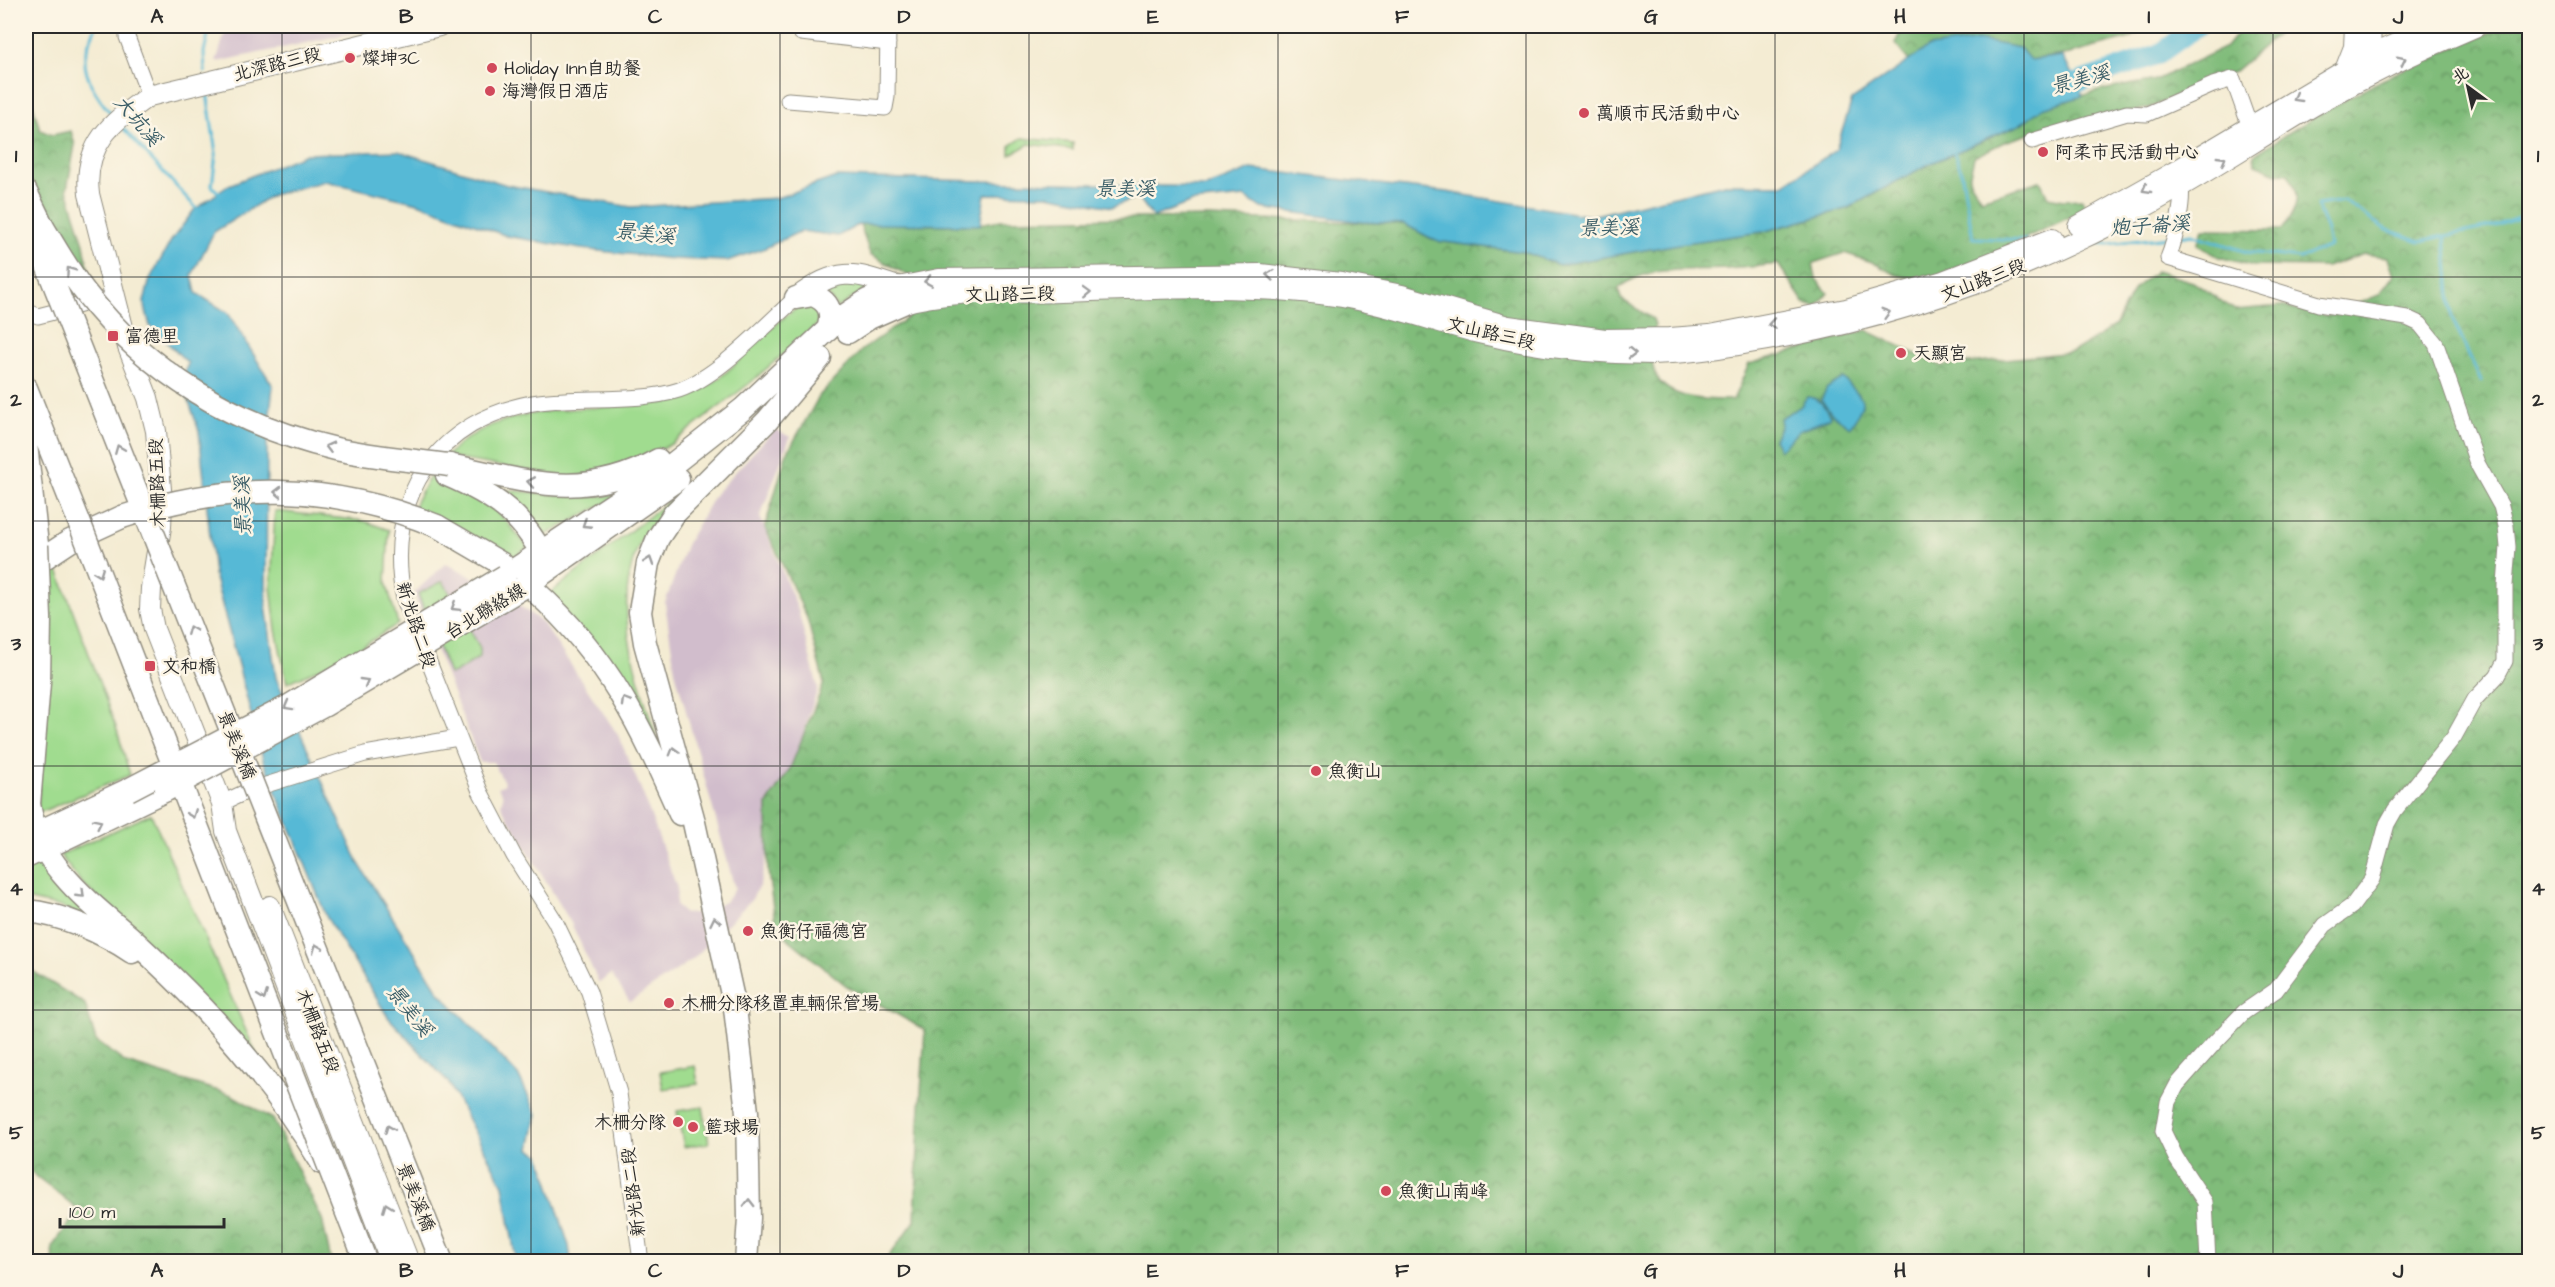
<svg xmlns="http://www.w3.org/2000/svg" width="2555" height="1287" font-family="'Architects Daughter','LXGW WenKai TC',sans-serif">
  <style>
    .industrial { fill: #d1bdcc }
    .grass { fill: #a0dc8f; stroke: #66845d; stroke-width: 1.5 }
    .forest { fill: url(#forest-crowns); stroke: #567452; stroke-width: 1.5 }
    .park { fill: url(#park-dots); stroke: #66845d; stroke-width: 1.5 }
    .water { fill: #57b9d6; stroke: #417280; stroke-width: 1.5 }
    .lines { fill: none; stroke-linecap: round; stroke-linejoin: round }
    .stream { stroke: #57b9d6; stroke-width: 3 }
    .river { stroke: #57b9d6; stroke-width: 20 }
    .minor-casing { stroke: #908c7f; stroke-width: 17 }
    .major-casing { stroke: #908c7f; stroke-width: 22 }
    .highway-casing { stroke: #908c7f; stroke-width: 25 }
    .minor { stroke: #fff; stroke-width: 15 }
    .major { stroke: #fff; stroke-width: 20 }
    .highway { stroke: #fff; stroke-width: 22 }
    .highway-bridge-casing { stroke: #908c7f; stroke-width: 25; stroke-linecap: butt }
    .highway-bridge { stroke: #fff; stroke-width: 22 }
    .oneway { stroke: #a0a0a0 }
    .grid { fill: none; stroke: #2b2b2b; stroke-width: 1.5; stroke-opacity: 0.55 }
    .poi-dot { fill: #d1495b; stroke: #fcf5e5; stroke-width: 2 }
    .labels { text-anchor: middle; stroke-width: 5; stroke-linejoin: round; paint-order: stroke }
    .poi-label { font-size: 18px; fill: #2b2b2b; stroke: #fcf5e5; text-anchor: start }
    .street-label { font-size: 18px; fill: #2b2b2b; stroke: #fcf5e5 }
    .water-label { font-size: 20px; font-style: italic; fill: #3a5d67; stroke: #fcf5e5 }
    .neatline { fill: none; stroke: #2b2b2b; stroke-width: 2 }
    .grid-label { font-size: 20px; text-anchor: middle; font-weight: bold; fill: #2b2b2b }
  </style>
  <defs>
    <pattern id="forest-crowns" width="20" height="18" patternUnits="userSpaceOnUse" patternTransform="scale(1.5)"><rect width="20" height="18" fill="#80bc7a"/><path d="M2 6a3 3 0 1 1 6 0M12 15a3 3 0 1 1 6 0" fill="none" stroke="#699964"/></pattern>
    <pattern id="park-dots" width="8" height="8" patternUnits="userSpaceOnUse" patternTransform="scale(1.5)"><rect width="8" height="8" fill="#a0dc8f"/><path d="M2 2h.1M6 6h.1" fill="none" stroke="#8abd7c" stroke-width="1.8" stroke-linecap="round"/></pattern>
  </defs>
  <rect width="100%" height="100%" fill="#fcf5e5"/>
  <filter id="ink" filterUnits="userSpaceOnUse"><feTurbulence type="fractalNoise" baseFrequency=".0167" numOctaves="2"/><feDisplacementMap in="SourceGraphic" scale="12" xChannelSelector="R" yChannelSelector="G"/><feConvolveMatrix kernelMatrix="1 2 1 2 8 2 1 2 1" color-interpolation-filters="sRGB"/></filter>
  <filter id="wash" filterUnits="userSpaceOnUse"><feTurbulence type="fractalNoise" baseFrequency=".008" numOctaves="4" result="noise"/><feDisplacementMap in="SourceGraphic" scale="24" xChannelSelector="R" yChannelSelector="G"/><feGaussianBlur stdDeviation="1.35" result="paint"/><feColorMatrix in="noise" values="0 0 0 0 0 0 0 0 0 0 0 0 0 0 0 0 0 1.4 0 .05"/><feComposite in="paint" operator="in"/></filter>
  <g filter="url(#wash)">
    <rect width="100%" height="100%" fill="#f4ecd3"/>
    <path class="industrial" d="M 227,26 L 386,26 L 216,62 Z
      M 775,429 L 790,437 L 760,517 L 798,610 L 818,688 L 777,813 L 760,884 L 752,899 L 693,959 L 630,1002 L 611,974 L 599,983 L 571,923 L 501,806 L 503,796 L 498,787 L 505,784 L 493,762 L 480,762 L 414,593 L 446,563 L 499,591 L 542,622 L 618,735 L 643,794 L 677,888 L 676,905 L 684,914 L 703,912 L 725,902 L 735,889 L 675,671 L 665,603 L 686,545 L 715,494 Z"/>
    <path class="grass" d="M 851,282 L 869,288 L 837,308 L 823,288 Z
      M 805,303 L 821,311 L 819,323 L 750,383 L 671,444 L 631,466 L 571,478 L 452,458 L 528,547 L 510,560 L 412,511 C 455,411 525,412 620,406 C 643,404 666,405 688,397 C 733,379 764,325 805,303 Z
      M 695,481 C 676,501 649,522 638,547 C 608,616 644,693 663,759 L 549,594 Z
      M 507,490 L 579,497 L 621,495 L 544,536 L 525,508 Z
      M 275,511 L 364,521 L 389,530 L 386,582 L 398,624 L 347,656 L 287,683 L 276,630 L 271,587 Z
      M 46,538 L 117,730 L 130,775 L 38,813 Z
      M 443,581 L 480,648 L 480,657 L 455,673 L 449,674 L 418,594 Z
      M 151,814 L 258,1058 L 80,881 L 60,855 Z
      M 37,864 L 105,928 L 62,907 L 26,899 L 26,868 Z
      M 695,1066 L 698,1084 L 663,1089 L 660,1072 Z
      M 703,1107 L 709,1143 L 684,1147 L 677,1111 Z"/>
    <path class="forest" d="M 1903,26 L 2151,26 L 2130,38 L 2070,54 L 2030,60 L 1929,47 L 1909,61 L 1895,44 Z
      M 2243,26 L 2287,26 L 2234,72 L 2148,108 L 2039,131 L 2004,142 L 1974,157 L 1969,179 L 1981,199 L 2040,181 L 2048,197 L 2064,200 L 2082,199 L 2087,209 L 1972,263 L 1924,281 L 1896,275 L 1872,262 L 1844,253 L 1813,263 L 1816,279 L 1828,293 L 1816,307 L 1805,304 L 1778,264 C 1761,266 1743,268 1726,269 C 1689,271 1650,264 1618,288 L 1621,299 L 1653,319 L 1655,325 C 1654,338 1650,355 1653,367 C 1660,401 1707,400 1733,400 L 1749,364 L 1866,330 L 1941,366 L 2073,352 L 2115,326 L 2134,289 L 2156,271 L 2193,282 L 2235,310 L 2281,306 L 2328,316 L 2379,295 L 2394,275 L 2388,257 L 2364,254 L 2326,267 L 2254,266 L 2219,257 L 2197,245 L 2203,229 L 2282,230 C 2297,209 2304,198 2288,174 L 2277,173 L 2255,164 L 2254,155 C 2319,112 2387,73 2460,45 C 2484,35 2503,26 2529,26 L 2529,1261 L 885,1261 L 915,1221 L 919,1123 L 925,1030 L 848,987 L 776,929 L 768,871 L 767,804 L 790,769 L 824,683 L 807,618 L 765,527 L 786,455 L 820,395 L 862,350 L 941,294 L 870,254 L 860,224 L 974,225 L 1001,220 L 1208,217 L 1404,224 L 1436,241 L 1524,252 L 1559,265 L 1685,243 L 1762,232 L 1846,209 L 1929,164 L 2019,125 L 2042,108 L 2102,90 L 2156,80 L 2226,47 Z
      M 26,81 L 40,130 L 52,135 L 71,131 L 75,145 L 67,189 L 84,244 L 90,279 L 88,286 L 26,184 Z
      M 26,967 L 85,1004 L 96,1041 L 126,1063 L 232,1095 L 273,1119 L 322,1219 L 331,1261 L 53,1261 L 52,1247 L 79,1210 L 26,1168 Z"/>
    <path class="park" d="M 1022,138 L 1073,143 L 1073,150 L 1029,144 L 1010,155 L 1010,146 Z"/>
    <path class="water" d="M 1978,40 L 2020,48 L 2030,60 L 2063,56 L 2083,96 L 2043,108 L 2019,125 L 1929,164 L 1846,209 L 1762,232 L 1685,243 L 1559,265 L 1524,252 L 1436,241 L 1404,224 L 1362,222 L 1261,208 L 1245,197 L 1192,202 L 1153,217 L 1138,197 L 1112,207 L 1047,195 L 985,194 L 980,225 L 860,224 L 838,236 L 801,231 L 765,248 L 727,261 L 673,259 L 581,249 L 507,236 L 418,203 L 325,181 L 272,195 L 214,232 L 192,275 L 196,293 L 228,313 L 273,386 L 267,439 L 266,605 L 276,678 L 359,864 L 439,992 L 518,1075 L 537,1114 L 530,1149 L 540,1155 L 569,1246 L 571,1261 L 516,1261 L 503,1185 L 448,1082 L 388,1017 L 327,918 L 264,763 L 214,574 L 199,431 L 182,381 L 188,363 L 150,326 L 144,302 L 150,279 L 171,241 L 194,210 L 229,185 L 306,154 L 398,151 L 507,185 L 631,207 L 777,198 L 836,177 L 1206,187 L 1251,169 L 1447,192 L 1591,216 L 1725,184 L 1783,185 L 1836,150 L 1852,100 L 1929,47 Z
      M 1843,378 C 1865,402 1869,398 1850,427 L 1832,414 L 1821,400 L 1827,388 Z
      M 1807,397 C 1820,397 1824,407 1831,416 L 1830,418 L 1799,431 L 1780,450 L 1774,439 L 1781,425 L 1780,418 L 1800,407 Z"/>
    <g class="lines">
      <path class="stream" d="M 96,26 C 93,35 86,47 85,57 C 83,78 100,101 113,116
        M 205,72 L 204,52 L 210,26
        M 207,92 L 216,154 L 212,186 L 220,194
        M 121,126 L 197,209
        M 1953,150 L 1961,170 L 1973,238 L 2026,240
        M 2179,236 L 2192,234 L 2247,252 L 2300,258 L 2330,246 L 2327,231 L 2317,205 L 2344,201 L 2385,229 L 2420,241 L 2495,226 L 2530,214
        M 2445,237 L 2452,318 L 2481,381
        M 2092,243 L 2108,244 L 2169,237"/>
      <path class="river" d="M 2050,88 L 2079,82 L 2159,54 L 2198,26"/>
    </g>
  </g>
  <g filter="url(#ink)">
    <g class="lines">
      <g class="minor-casing">
        <path id="minor" d="M 127,26 L 127,37 L 149,96
          M 801,33 L 888,43
          M 788,100 L 885,108 L 887,97 L 888,26
          M 2032,141 L 2127,113 L 2147,114 L 2213,85 L 2233,79 L 2250,127
          M 2179,180 C 2187,193 2174,244 2168,258 L 2319,304 L 2407,318 L 2420,324 L 2436,344 L 2477,463 L 2501,506 L 2506,526 L 2508,547 L 2505,585 L 2505,661 L 2497,676 L 2475,699 L 2454,737 L 2395,810 L 2387,824 L 2372,879 L 2352,906 L 2325,925 L 2276,990 L 2244,1012 L 2216,1041 L 2177,1085 L 2168,1102 L 2163,1131 L 2176,1158 L 2205,1202 L 2208,1262
          M 26,311 L 38,316 L 100,300
          M 222,803 L 250,790 L 365,754 L 458,738
          M 641,1262 L 619,1093 L 589,992 L 555,921 L 514,856 L 480,791 L 404,599 C 383,500 436,417 539,402 C 581,396 640,403 679,390 C 719,376 763,327 796,298"/>
      </g>
      <g class="major-casing">
        <path id="major" d="M 2369,67 L 2371,26
          M 2346,75 L 2345,70 L 2354,47 L 2355,26
          M 2078,226 L 2174,172 L 2369,56 L 2436,26
          M 898,287 L 939,279 L 1260,274 L 1341,283 L 1402,295 L 1508,326 L 1605,339 L 1670,338 L 1710,335 L 1846,309 L 1943,281 L 2052,239
          M 899,290 L 903,303 C 953,289 1009,294 1060,292 C 1153,290 1250,282 1342,297 C 1389,305 1433,321 1479,333 C 1535,347 1594,354 1652,354 C 1696,353 1740,345 1784,337 C 1907,314 2024,271 2135,212 C 2196,180 2254,141 2313,106 C 2366,76 2421,49 2477,26
          M 796,298 C 838,267 851,271 898,287
          M 270,906 L 409,1262
          M 391,1262 L 226,831 L 222,803 L 154,629 L 150,609 L 151,588 L 161,527 L 162,501 L 156,431 L 148,398 L 128,347 L 89,194 C 83,145 112,121 149,96 L 439,26"/>
      </g>
      <g class="highway-casing">
        <path id="highway" d="M 26,192 L 42,225
          M 796,298 L 813,295 C 830,302 833,313 828,330
          M 848,332 L 869,318 L 903,303
          M 26,388 L 78,519
          M 26,444 L 37,545
          M 449,465 C 527,481 583,502 658,460
          M 447,475 C 496,496 526,516 548,567
          M 437,526 L 502,564
          M 26,570 L 70,541 L 122,517
          M 505,576 L 668,468 L 743,409 L 838,320 L 868,300 L 898,287
          M 522,588 L 678,479
          M 536,592 C 609,658 641,727 680,814
          M 40,618 L 39,683 L 29,804 C 38,864 88,901 131,938 C 156,961 180,984 203,1008 C 248,1056 288,1107 322,1163
          M 26,838 L 128,790
          M 26,857 L 166,790
          M 26,911 C 62,914 102,932 132,952
          M 746,1262 L 749,1218 L 747,1112 L 735,1008 L 693,818 L 645,643 L 640,612 L 648,563 L 658,538 L 674,514 L 767,421 L 820,358"/>
      </g>
      <use href="#minor" class="minor"/>
      <use href="#major" class="major"/>
      <use href="#highway" class="highway"/>
      <g class="highway-bridge-casing">
        <path id="highway-bridge" d="M 43,227 C 56,249 69,272 85,292 C 147,373 237,426 336,449 C 373,457 411,460 449,465
          M 32,228 L 442,1262
          M 122,517 C 230,481 331,483 437,526
          M 78,519 L 366,1262
          M 37,545 L 40,618
          M 128,790 L 289,706 L 505,576
          M 166,790 L 325,705 L 522,588"/>
      </g>
      <use href="#highway-bridge" class="highway-bridge"/>
    </g>
    <defs><path id="oneway-chevron" d="M-2-3.5L2.5 0L-2 3.5" fill="none" stroke-width="1.6" stroke-linecap="round" stroke-linejoin="round" transform="scale(1.5)"/></defs>
    <g class="oneway">
      <use href="#oneway-chevron" transform="translate(2402 60) rotate(-26)"/>
      <use href="#oneway-chevron" transform="translate(2297 98) rotate(149)"/>
      <use href="#oneway-chevron" transform="translate(2222 160) rotate(-31)"/>
      <use href="#oneway-chevron" transform="translate(2146 189) rotate(150)"/>
      <use href="#oneway-chevron" transform="translate(70 271) rotate(-125)"/>
      <use href="#oneway-chevron" transform="translate(1270 275) rotate(-174)"/>
      <use href="#oneway-chevron" transform="translate(928 281) rotate(171)"/>
      <use href="#oneway-chevron" transform="translate(1087 292) rotate(-2)"/>
      <use href="#oneway-chevron" transform="translate(1886 313) rotate(-16)"/>
      <use href="#oneway-chevron" transform="translate(1772 324) rotate(170)"/>
      <use href="#oneway-chevron" transform="translate(1632 353) rotate(1)"/>
      <use href="#oneway-chevron" transform="translate(329 447) rotate(-166)"/>
      <use href="#oneway-chevron" transform="translate(119 449) rotate(-112)"/>
      <use href="#oneway-chevron" transform="translate(531 482) rotate(-170)"/>
      <use href="#oneway-chevron" transform="translate(278 492) rotate(-179)"/>
      <use href="#oneway-chevron" transform="translate(586 524) rotate(147)"/>
      <use href="#oneway-chevron" transform="translate(649 561) rotate(-72)"/>
      <use href="#oneway-chevron" transform="translate(99 573) rotate(69)"/>
      <use href="#oneway-chevron" transform="translate(455 607) rotate(148)"/>
      <use href="#oneway-chevron" transform="translate(191 630) rotate(-112)"/>
      <use href="#oneway-chevron" transform="translate(365 682) rotate(-30)"/>
      <use href="#oneway-chevron" transform="translate(625 701) rotate(-120)"/>
      <use href="#oneway-chevron" transform="translate(288 706) rotate(151)"/>
      <use href="#oneway-chevron" transform="translate(674 751) rotate(-106)"/>
      <use href="#oneway-chevron" transform="translate(192 814) rotate(69)"/>
      <use href="#oneway-chevron" transform="translate(98 823) rotate(-26)"/>
      <use href="#oneway-chevron" transform="translate(81 894) rotate(44)"/>
      <use href="#oneway-chevron" transform="translate(715 921) rotate(-102)"/>
      <use href="#oneway-chevron" transform="translate(317 948) rotate(-112)"/>
      <use href="#oneway-chevron" transform="translate(263 996) rotate(69)"/>
      <use href="#oneway-chevron" transform="translate(389 1129) rotate(-112)"/>
      <use href="#oneway-chevron" transform="translate(749 1203) rotate(-90)"/>
      <use href="#oneway-chevron" transform="translate(387 1207) rotate(-111)"/>
    </g>
  </g>
  <path class="grid" d="M 282,26 L 282,1262M 531,26 L 531,1262M 780,26 L 780,1262M 1029,26 L 1029,1262M 1278,26 L 1278,1262M 1526,26 L 1526,1262M 1775,26 L 1775,1262M 2024,26 L 2024,1262M 2273,26 L 2273,1262M 26,277 L 2530,277M 26,521 L 2530,521M 26,766 L 2530,766M 26,1010 L 2530,1010"/>
  <g class="poi-dot">
    <circle cx="350" cy="58" r="6"/>
    <circle cx="492" cy="68" r="6"/>
    <circle cx="490" cy="91" r="6"/>
    <circle cx="1584" cy="113" r="6"/>
    <circle cx="2043" cy="152" r="6"/>
    <rect x="107" y="330" width="12" height="12" rx="3"/>
    <circle cx="1901" cy="353" r="6"/>
    <rect x="144" y="660" width="12" height="12" rx="3"/>
    <circle cx="1316" cy="771" r="6"/>
    <circle cx="748" cy="931" r="6"/>
    <circle cx="669" cy="1003" r="6"/>
    <circle cx="678" cy="1122" r="6"/>
    <circle cx="693" cy="1127" r="6"/>
    <circle cx="1386" cy="1191" r="6"/>
  </g>
  <g class="labels">
    <g class="poi-label">
      <text x="362" y="64">燦坤3C</text>
      <text x="504" y="74">Holiday Inn自助餐</text>
      <text x="502" y="97">海灣假日酒店</text>
      <text x="1596" y="119">萬順市民活動中心</text>
      <text x="2055" y="158">阿柔市民活動中心</text>
      <text x="125" y="342">富德里</text>
      <text x="1913" y="359">天顯宮</text>
      <text x="162" y="672">文和橋</text>
      <text x="1328" y="777">魚衡山</text>
      <text x="760" y="937">魚衡仔福德宮</text>
      <text x="681" y="1009">木柵分隊移置車輛保管場</text>
      <text x="666" y="1128" text-anchor="end">木柵分隊</text>
      <text x="705" y="1133">籃球場</text>
      <text x="1398" y="1197">魚衡山南峰</text>
    </g>
    <g class="street-label">
      <text transform="translate(277 64) rotate(-14)" y="6">北深路三段</text>
      <text transform="translate(1983 280) rotate(-21)" y="6">文山路三段</text>
      <text transform="translate(1010 294) rotate(-1)" y="6">文山路三段</text>
      <text transform="translate(1491 333) rotate(13)" y="6">文山路三段</text>
      <text transform="translate(157 483) rotate(-92)" y="6">木柵路五段</text>
      <text transform="translate(485 611) rotate(-31)" y="6">台北聯絡線</text>
      <text transform="translate(416 625) rotate(72)" y="6">新光路二段</text>
      <text transform="translate(237 745) rotate(68)" y="6">景美溪橋</text>
      <text transform="translate(318 1031) rotate(69)" y="6">木柵路五段</text>
      <text transform="translate(633 1192) rotate(-97)" y="6">新光路二段</text>
      <text transform="translate(416 1197) rotate(68)" y="6">景美溪橋</text>
    </g>
    <g class="water-label">
      <text transform="translate(2080 79) rotate(-15)" y="7">景美溪</text>
      <text transform="translate(138 120) rotate(49)" y="7">大坑溪</text>
      <text x="1125" y="195">景美溪</text>
      <text transform="translate(2150 225) rotate(-4)" y="7">炮子崙溪</text>
      <text transform="translate(1609 227) rotate(-1)" y="7">景美溪</text>
      <text transform="translate(645 233) rotate(6)" y="7">景美溪</text>
      <text transform="translate(242 506) rotate(-92)" y="7">景美溪</text>
      <text transform="translate(410 1010) rotate(51)" y="7">景美溪</text>
    </g>
  </g>
  <rect width="2555" height="1287" fill="none" stroke="#fcf5e5" stroke-width="66"/>
  <g transform="translate(2468 87) rotate(327)" stroke="#fcf5e5" stroke-width="4.5" paint-order="stroke">
  <path d="M0-4.5L10 22L0 15L-10 22Z" fill="#2b2b2b"/>
  <text y="-9" font-size="16" font-weight="bold" text-anchor="middle" fill="#2b2b2b">北</text>
  </g>
  <path d="M60 1218v9h164v-9" fill="none" stroke="#2b2b2b" stroke-width="3"/>
  <text x="69" y="1218" font-size="18" fill="#2b2b2b" stroke="#fcf5e5" stroke-width="4.5" paint-order="stroke">100 m</text>
  <rect x="33" y="33" width="2489" height="1221" class="neatline"/>
  <g class="grid-label">
    <text x="157" y="23">A</text>
    <text x="406" y="23">B</text>
    <text x="655" y="23">C</text>
    <text x="904" y="23">D</text>
    <text x="1153" y="23">E</text>
    <text x="1402" y="23">F</text>
    <text x="1651" y="23">G</text>
    <text x="1900" y="23">H</text>
    <text x="2149" y="23">I</text>
    <text x="2398" y="23">J</text>
    <text x="16" y="162">1</text>
    <text x="2538" y="162">1</text>
    <text x="16" y="406">2</text>
    <text x="2538" y="406">2</text>
    <text x="16" y="650">3</text>
    <text x="2538" y="650">3</text>
    <text x="16" y="895">4</text>
    <text x="2538" y="895">4</text>
    <text x="16" y="1139">5</text>
    <text x="2538" y="1139">5</text>
    <text x="157" y="1277">A</text>
    <text x="406" y="1277">B</text>
    <text x="655" y="1277">C</text>
    <text x="904" y="1277">D</text>
    <text x="1153" y="1277">E</text>
    <text x="1402" y="1277">F</text>
    <text x="1651" y="1277">G</text>
    <text x="1900" y="1277">H</text>
    <text x="2149" y="1277">I</text>
    <text x="2398" y="1277">J</text>
  </g>
</svg>
